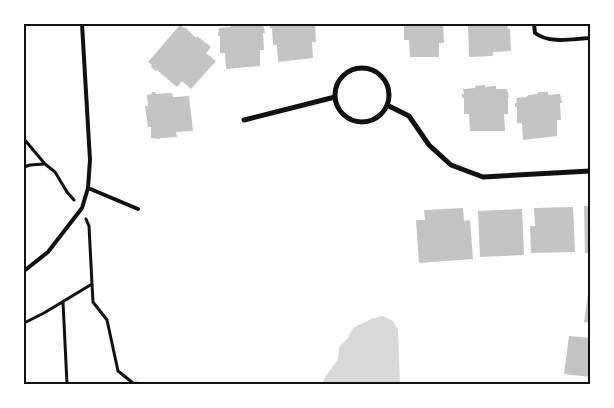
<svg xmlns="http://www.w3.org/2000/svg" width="614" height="408" font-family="'Alegreya Sans',sans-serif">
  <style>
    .water { fill: #d9d9d9 }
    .building { fill: #c4c4c4 }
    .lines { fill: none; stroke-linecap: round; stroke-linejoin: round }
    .path { stroke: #111; stroke-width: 3 }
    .service { stroke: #111; stroke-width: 4 }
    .minor { stroke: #111; stroke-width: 5 }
    .neatline { fill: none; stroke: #111; stroke-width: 2 }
  </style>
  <rect width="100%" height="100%" fill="#fff"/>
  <path class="water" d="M 382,316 L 393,321 L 398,330 L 400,384 L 322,384 L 324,379 L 338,359 L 339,347 L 348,338 L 353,328 L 371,319 Z"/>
  <path class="building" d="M 263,24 L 265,33 L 263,33 L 264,50 L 260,50 L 260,66 L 226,69 L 225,53 L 220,53 L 220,36 L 218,36 L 219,28 L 231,27 L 231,25 Z
    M 272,24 L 315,24 L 316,42 L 312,42 L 313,58 L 278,62 L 277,45 L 273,45 L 272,28 L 270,29 L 270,25 Z
    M 404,24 L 443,24 L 444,43 L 439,43 L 439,57 L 410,57 L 409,40 L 404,40 Z
    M 468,24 L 507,24 L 508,29 L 510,29 L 511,51 L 493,52 L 493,56 L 469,57 Z
    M 180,25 L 184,28 L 185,27 L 196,38 L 197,36 L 211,47 L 206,53 L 216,61 L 191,89 L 182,81 L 177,87 L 157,70 L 156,71 L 151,67 L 152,65 L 148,62 Z
    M 485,85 L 485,87 L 496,86 L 496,89 L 507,89 L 509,97 L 508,97 L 508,114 L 504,114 L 505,131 L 470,131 L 469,114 L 464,114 L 464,98 L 462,98 L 462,94 L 464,94 L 463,89 L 475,88 L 475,86 Z
    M 152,92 L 155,92 L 156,94 L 172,93 L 173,97 L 189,96 L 193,131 L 176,132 L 177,137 L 160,138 L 160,139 L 151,138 L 151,127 L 148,127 L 145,106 L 148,106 L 147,95 L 152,94 Z
    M 538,92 L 548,92 L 548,95 L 560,94 L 562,103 L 560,103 L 561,120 L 557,120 L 557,136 L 523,140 L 522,123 L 517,123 L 517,107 L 515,107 L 515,103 L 517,103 L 516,98 L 527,97 L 528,95 L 538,94 Z
    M 584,206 L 590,206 L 590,253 L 585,253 Z
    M 573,207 L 575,252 L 531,253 L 530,226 L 535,226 L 534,208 Z
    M 463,208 L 464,221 L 470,220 L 473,259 L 419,263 L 416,220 L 425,220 L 424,210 Z
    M 522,209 L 524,255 L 480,257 L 478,211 Z
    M 589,287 L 590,287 L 590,323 L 584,322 Z
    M 569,336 L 590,338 L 590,377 L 564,374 Z"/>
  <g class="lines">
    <path class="path" d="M 24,139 L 45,164 L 55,172 L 67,192 L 74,200
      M 24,167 L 30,165 L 44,164
      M 92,284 L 93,302 L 107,320 L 118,371 L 133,383 L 148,384
      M 63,302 L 67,384
      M 24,323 L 44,313 L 92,284 L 89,226 L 86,219"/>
    <path class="service" d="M 534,24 L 535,33 C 550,44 572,39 590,38
      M 88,188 L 138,209
      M 24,271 L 48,252 L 82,208 L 88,188 L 90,160 L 82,24"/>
    <path class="minor" d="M335 95a27 27 0 1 1 54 0a27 27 0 1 1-54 0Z
      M 387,105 L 409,116 L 429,145 L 451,165 L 483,177 L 590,171
      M 244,120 L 335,97"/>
  </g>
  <rect width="614" height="408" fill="none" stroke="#ffffff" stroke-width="50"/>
  <rect x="25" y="25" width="564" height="358" class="neatline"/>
</svg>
